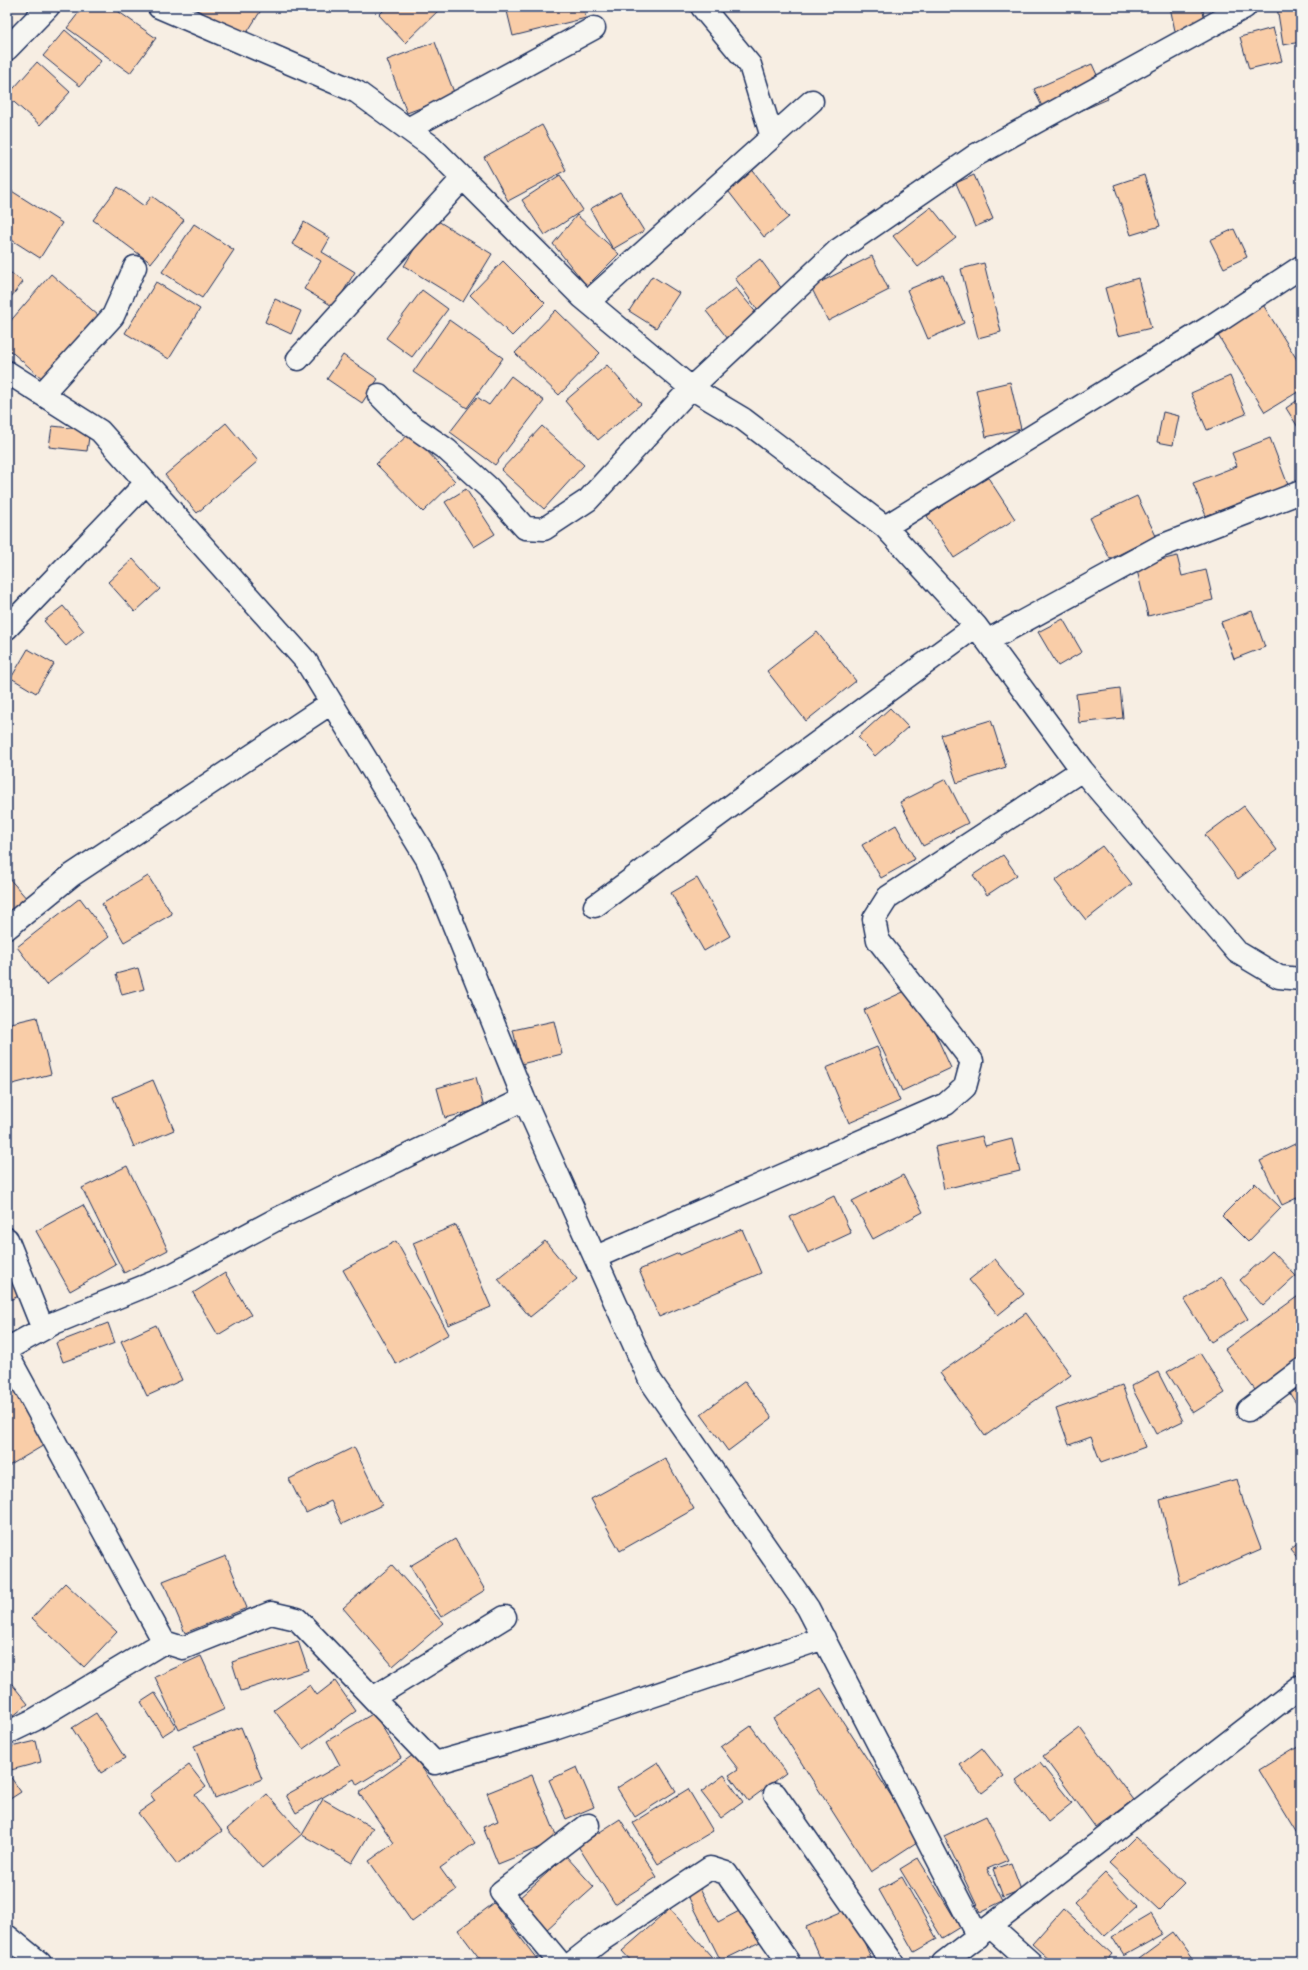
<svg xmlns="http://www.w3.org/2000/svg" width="1308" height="1970" font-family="Mynerve,sans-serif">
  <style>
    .building { fill: #f9cda8; stroke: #1b2f5e }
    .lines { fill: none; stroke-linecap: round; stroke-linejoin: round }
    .street-casing { stroke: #1b2f5e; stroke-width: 25 }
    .street { stroke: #f6f6f2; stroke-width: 22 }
  </style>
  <rect width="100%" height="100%" fill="#f7eee3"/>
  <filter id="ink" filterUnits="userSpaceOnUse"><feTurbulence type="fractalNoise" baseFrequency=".025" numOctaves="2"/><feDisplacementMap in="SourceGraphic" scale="8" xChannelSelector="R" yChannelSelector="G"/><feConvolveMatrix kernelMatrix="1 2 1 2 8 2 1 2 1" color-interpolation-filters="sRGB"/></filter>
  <g filter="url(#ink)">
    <path class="building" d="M 83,7 L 112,7 L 156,38 L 130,73 L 67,28 Z
      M 200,7 L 263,7 L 243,39 L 197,11 Z
      M 387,7 L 442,7 L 405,43 L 379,15 Z
      M 506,7 L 583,7 L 586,18 L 513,36 Z
      M 1170,7 L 1202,7 L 1206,24 L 1175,31 Z
      M 1277,7 L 1301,7 L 1301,44 L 1301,42 L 1283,45 Z
      M 1273,28 L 1282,61 L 1249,69 L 1240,37 Z
      M 65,30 L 101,61 L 80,86 L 43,56 Z
      M 435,42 L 455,95 L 407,113 L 387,60 Z
      M 37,62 L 70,92 L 40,125 L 7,96 Z
      M 1092,64 L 1108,99 L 1050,124 L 1034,89 Z
      M 542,125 L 566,170 L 508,201 L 484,157 Z
      M 750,167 L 789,217 L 764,237 L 725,187 Z
      M 560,175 L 583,210 L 545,235 L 522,200 Z
      M 974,175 L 993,219 L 975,227 L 956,183 Z
      M 1144,175 L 1160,226 L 1131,235 L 1114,185 Z
      M 118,187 L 144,206 L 152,196 L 184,220 L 151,263 L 93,220 Z
      M 7,188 L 62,223 L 40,258 L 7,237 Z
      M 620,192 L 644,231 L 613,249 L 590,209 Z
      M 931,207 L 956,238 L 918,267 L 893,236 Z
      M 577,215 L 619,254 L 587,286 L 553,244 Z
      M 433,218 L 492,254 L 463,302 L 404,266 Z
      M 304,222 L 330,238 L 322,252 L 355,272 L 334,307 L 304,289 L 321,261 L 292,244 Z
      M 194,224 L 234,250 L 202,298 L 162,272 Z
      M 1234,229 L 1247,257 L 1224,268 L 1210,240 Z
      M 872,256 L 889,290 L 828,321 L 811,287 Z
      M 760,259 L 785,293 L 759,312 L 735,278 Z
      M 503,261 L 545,303 L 512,336 L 470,295 Z
      M 984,263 L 1001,332 L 978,338 L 961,269 Z
      M 7,270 L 23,282 L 7,302 Z
      M 51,274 L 99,316 L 44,380 L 7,348 L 7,325 Z
      M 943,275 L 964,323 L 928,339 L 907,290 Z
      M 652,276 L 679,293 L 656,328 L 629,311 Z
      M 1138,278 L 1151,328 L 1118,336 L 1105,288 Z
      M 156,282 L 200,309 L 169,359 L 125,333 Z
      M 736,288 L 758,315 L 728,339 L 706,311 Z
      M 422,290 L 448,309 L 412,357 L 386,338 Z
      M 275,299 L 301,311 L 291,334 L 265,322 Z
      M 1262,303 L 1301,366 L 1301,390 L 1265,412 L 1216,332 Z
      M 556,310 L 600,353 L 559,395 L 515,353 Z
      M 449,320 L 503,358 L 467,408 L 413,372 Z
      M 343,355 L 378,379 L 362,403 L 327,379 Z
      M 607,365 L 641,404 L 598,440 L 565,401 Z
      M 511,376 L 544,401 L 495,465 L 450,432 L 477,397 L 489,405 Z
      M 1230,376 L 1246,414 L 1207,430 L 1191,393 Z
      M 1010,382 L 1021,429 L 986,437 L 976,390 Z
      M 1301,398 L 1301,432 L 1286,408 Z
      M 1163,412 L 1179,416 L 1173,445 L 1157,442 Z
      M 226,423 L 258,461 L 197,513 L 165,475 Z
      M 52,426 L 90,430 L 87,451 L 49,447 Z
      M 542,426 L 584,465 L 544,509 L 501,470 Z
      M 410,433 L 455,481 L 423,512 L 376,464 Z
      M 1270,438 L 1288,485 L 1206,516 L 1193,483 L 1237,466 L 1232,453 Z
      M 987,476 L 1015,519 L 954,558 L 927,516 Z
      M 466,489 L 495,534 L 474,547 L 445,502 Z
      M 1137,496 L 1156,536 L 1110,559 L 1090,518 Z
      M 1177,556 L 1182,576 L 1206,570 L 1213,600 L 1148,616 L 1136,566 Z
      M 133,559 L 160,589 L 135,612 L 108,582 Z
      M 63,606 L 84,631 L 66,646 L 44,621 Z
      M 1252,611 L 1265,647 L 1234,659 L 1221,622 Z
      M 1063,619 L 1082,652 L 1058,666 L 1038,632 Z
      M 817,632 L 856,681 L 806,721 L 767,671 Z
      M 28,649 L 54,664 L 36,693 L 11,678 Z
      M 1120,688 L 1123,718 L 1079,723 L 1076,694 Z
      M 890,708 L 908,727 L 875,756 L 858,737 Z
      M 991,720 L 1006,767 L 957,783 L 941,735 Z
      M 946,779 L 968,823 L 923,846 L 900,802 Z
      M 1244,806 L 1277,850 L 1238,879 L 1205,835 Z
      M 896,825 L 915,859 L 881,878 L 862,845 Z
      M 1102,846 L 1132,884 L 1086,920 L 1055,881 Z
      M 1003,855 L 1017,875 L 987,895 L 973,875 Z
      M 7,876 L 28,900 L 7,918 Z
      M 148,876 L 172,914 L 124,942 L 102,904 Z
      M 697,878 L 730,936 L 704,951 L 671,893 Z
      M 80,898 L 109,937 L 46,985 L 17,947 Z
      M 138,968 L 144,989 L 122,995 L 116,974 Z
      M 914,987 L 951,1068 L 902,1091 L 864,1010 Z
      M 37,1017 L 51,1074 L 9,1085 L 7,1076 L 7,1024 Z
      M 554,1021 L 562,1054 L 521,1064 L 513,1030 Z
      M 877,1047 L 900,1101 L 849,1123 L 826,1068 Z
      M 476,1077 L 484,1108 L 445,1118 L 437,1088 Z
      M 153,1080 L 174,1130 L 134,1147 L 113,1097 Z
      M 982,1136 L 985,1146 L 1012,1139 L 1020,1171 L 944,1189 L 935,1147 Z
      M 1301,1141 L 1301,1196 L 1282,1205 L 1260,1161 Z
      M 127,1166 L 168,1250 L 124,1273 L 82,1188 Z
      M 903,1175 L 923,1212 L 873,1239 L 852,1201 Z
      M 1255,1183 L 1281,1208 L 1248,1242 L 1222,1216 Z
      M 834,1196 L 851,1233 L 808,1253 L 790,1217 Z
      M 83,1205 L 116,1265 L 70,1291 L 36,1231 Z
      M 456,1225 L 491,1307 L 448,1325 L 413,1243 Z
      M 742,1229 L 761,1273 L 659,1317 L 639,1270 L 679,1253 L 680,1255 Z
      M 396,1241 L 449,1334 L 396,1364 L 343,1270 Z
      M 545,1241 L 577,1279 L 530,1317 L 498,1279 Z
      M 1272,1251 L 1296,1276 L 1263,1306 L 1240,1280 Z
      M 995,1259 L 1024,1294 L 998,1315 L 969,1280 Z
      M 7,1267 L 19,1296 L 7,1301 Z
      M 225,1273 L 251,1315 L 218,1335 L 193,1293 Z
      M 1222,1277 L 1248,1319 L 1211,1342 L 1184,1300 Z
      M 1301,1294 L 1301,1357 L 1255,1390 L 1225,1349 Z
      M 1026,1313 L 1071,1375 L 985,1436 L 940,1373 Z
      M 108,1323 L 115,1343 L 63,1362 L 56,1343 Z
      M 156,1325 L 182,1380 L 147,1396 L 121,1341 Z
      M 1200,1353 L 1225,1393 L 1193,1413 L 1167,1372 Z
      M 1158,1372 L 1183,1421 L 1156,1434 L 1131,1386 Z
      M 7,1377 L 46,1444 L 7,1467 Z
      M 745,1381 L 772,1418 L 728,1451 L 701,1414 Z
      M 1122,1385 L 1145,1447 L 1101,1463 L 1091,1437 L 1069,1445 L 1056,1409 Z
      M 1301,1386 L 1301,1411 L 1290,1394 Z
      M 354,1447 L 382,1505 L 342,1524 L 331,1501 L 306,1513 L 289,1479 Z
      M 665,1458 L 694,1509 L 620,1551 L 591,1499 Z
      M 1237,1479 L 1244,1504 L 1261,1549 L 1180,1584 L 1160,1500 Z
      M 455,1539 L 485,1590 L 441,1617 L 410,1566 Z
      M 1301,1540 L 1301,1562 L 1290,1549 Z
      M 226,1556 L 247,1608 L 185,1633 L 163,1581 Z
      M 392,1565 L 443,1623 L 393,1666 L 343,1608 Z
      M 65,1583 L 117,1632 L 84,1667 L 32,1618 Z
      M 298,1641 L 308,1670 L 241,1691 L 232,1662 Z
      M 201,1656 L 225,1709 L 179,1730 L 155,1677 Z
      M 7,1678 L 28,1704 L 7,1721 Z
      M 335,1681 L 356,1711 L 303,1749 L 274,1710 L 310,1685 L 317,1695 Z
      M 821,1688 L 920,1840 L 871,1872 L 773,1718 Z
      M 155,1693 L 176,1727 L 162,1736 L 141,1702 Z
      M 96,1713 L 125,1758 L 101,1773 L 72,1728 Z
      M 374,1713 L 401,1758 L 357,1785 L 354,1779 L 296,1813 L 286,1795 L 340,1765 L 327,1741 Z
      M 751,1726 L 786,1773 L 748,1801 L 729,1775 L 738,1769 L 721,1747 Z
      M 241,1727 L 262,1779 L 215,1798 L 194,1746 Z
      M 1080,1728 L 1134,1800 L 1096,1828 L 1043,1756 Z
      M 36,1741 L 41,1762 L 11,1770 L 7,1748 Z
      M 1301,1744 L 1301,1839 L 1259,1770 Z
      M 982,1748 L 1004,1776 L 982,1793 L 960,1765 Z
      M 413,1755 L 475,1843 L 440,1868 L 456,1890 L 412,1922 L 369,1861 L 394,1843 L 359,1793 Z
      M 658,1762 L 676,1791 L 635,1817 L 617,1788 Z
      M 1040,1763 L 1072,1803 L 1048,1822 L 1016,1781 Z
      M 189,1765 L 206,1787 L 195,1795 L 222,1831 L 177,1864 L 138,1813 L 155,1801 L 150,1794 Z
      M 577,1767 L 594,1807 L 566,1819 L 549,1780 Z
      M 7,1772 L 21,1792 L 7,1801 Z
      M 532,1775 L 558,1840 L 498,1864 L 483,1827 L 498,1821 L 487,1793 Z
      M 724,1775 L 743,1802 L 721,1818 L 701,1792 Z
      M 688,1789 L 713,1831 L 658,1864 L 633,1823 Z
      M 267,1794 L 302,1834 L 262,1868 L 227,1829 Z
      M 323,1799 L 373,1828 L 352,1863 L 302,1835 Z
      M 986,1816 L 1008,1860 L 987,1869 L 1003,1901 L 980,1912 L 944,1836 Z
      M 620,1819 L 657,1877 L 615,1904 L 578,1846 Z
      M 1135,1837 L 1185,1884 L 1159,1910 L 1109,1863 Z
      M 566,1856 L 594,1887 L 546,1930 L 518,1899 Z
      M 918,1858 L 960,1927 L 942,1938 L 900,1869 Z
      M 1011,1863 L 1021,1890 L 1003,1897 L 993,1869 Z
      M 1105,1873 L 1137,1907 L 1105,1936 L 1074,1903 Z
      M 902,1877 L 937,1939 L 914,1952 L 879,1890 Z
      M 700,1888 L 718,1922 L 747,1907 L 764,1940 L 721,1961 L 687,1894 Z
      M 494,1903 L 540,1963 L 483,1963 L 458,1930 Z
      M 850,1908 L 873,1963 L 822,1963 L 806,1927 Z
      M 670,1909 L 717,1963 L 633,1963 L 622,1951 Z
      M 1063,1909 L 1112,1954 L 1104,1963 L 1053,1963 L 1032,1944 Z
      M 1151,1914 L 1163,1934 L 1124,1956 L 1112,1937 Z
      M 1173,1933 L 1195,1963 L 1143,1963 L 1139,1958 Z"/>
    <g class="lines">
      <g class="street-casing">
        <path id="street" d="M 159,7 L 357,92 L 431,146 L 582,297 L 691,388 L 743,419 L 885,527 L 976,626 L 1082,770 L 1237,952 L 1279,977 L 1301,979
          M 702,7 L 750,65 L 772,137
          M 7,49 L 48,7
          M 408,129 L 594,28
          M 588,302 L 812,101
          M 298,359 L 463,178
          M 7,372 L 100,431 L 306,661 L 427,859 L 524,1099 L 650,1380 L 808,1608 L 978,1937
          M 42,394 L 113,316 L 135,267
          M 379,395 L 404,420 L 447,450 L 490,489 L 525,528 L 544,529 L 588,500 L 691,388 L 838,250 L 976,155 L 1245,7
          M 885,527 L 1216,323 L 1301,267
          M 7,628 L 146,483
          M 987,641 L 1161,546 L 1301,492
          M 595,906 L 976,626
          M 7,928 L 72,875 L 331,703
          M 7,1239 L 43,1329
          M 596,1257 L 946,1104 L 965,1087 L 972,1061 L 878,940 L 874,919 L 888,897 L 1082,770
          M 7,1349 L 54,1323 L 172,1275 L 277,1219 L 524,1099
          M 7,1354 L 164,1642 L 183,1648 L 271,1613 L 297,1619 L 435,1763 L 554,1729 L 824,1638
          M 1248,1410 L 1301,1370
          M 373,1698 L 505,1617
          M 7,1733 L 34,1720 L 164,1642
          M 775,1794 L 893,1963
          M 991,1927 L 1031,1963
          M 7,1936 L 40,1963
          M 560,1963 L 501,1892 L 588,1825
          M 572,1963 L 600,1941 L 710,1868 L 726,1873 L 789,1963
          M 943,1963 L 1301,1686"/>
      </g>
      <use href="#street" class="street"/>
    </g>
  </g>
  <rect width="1308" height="1970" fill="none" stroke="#f6f6f2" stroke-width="24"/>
  <rect x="12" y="12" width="1284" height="1946" fill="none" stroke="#1b2f5e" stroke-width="1.5" filter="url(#ink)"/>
</svg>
